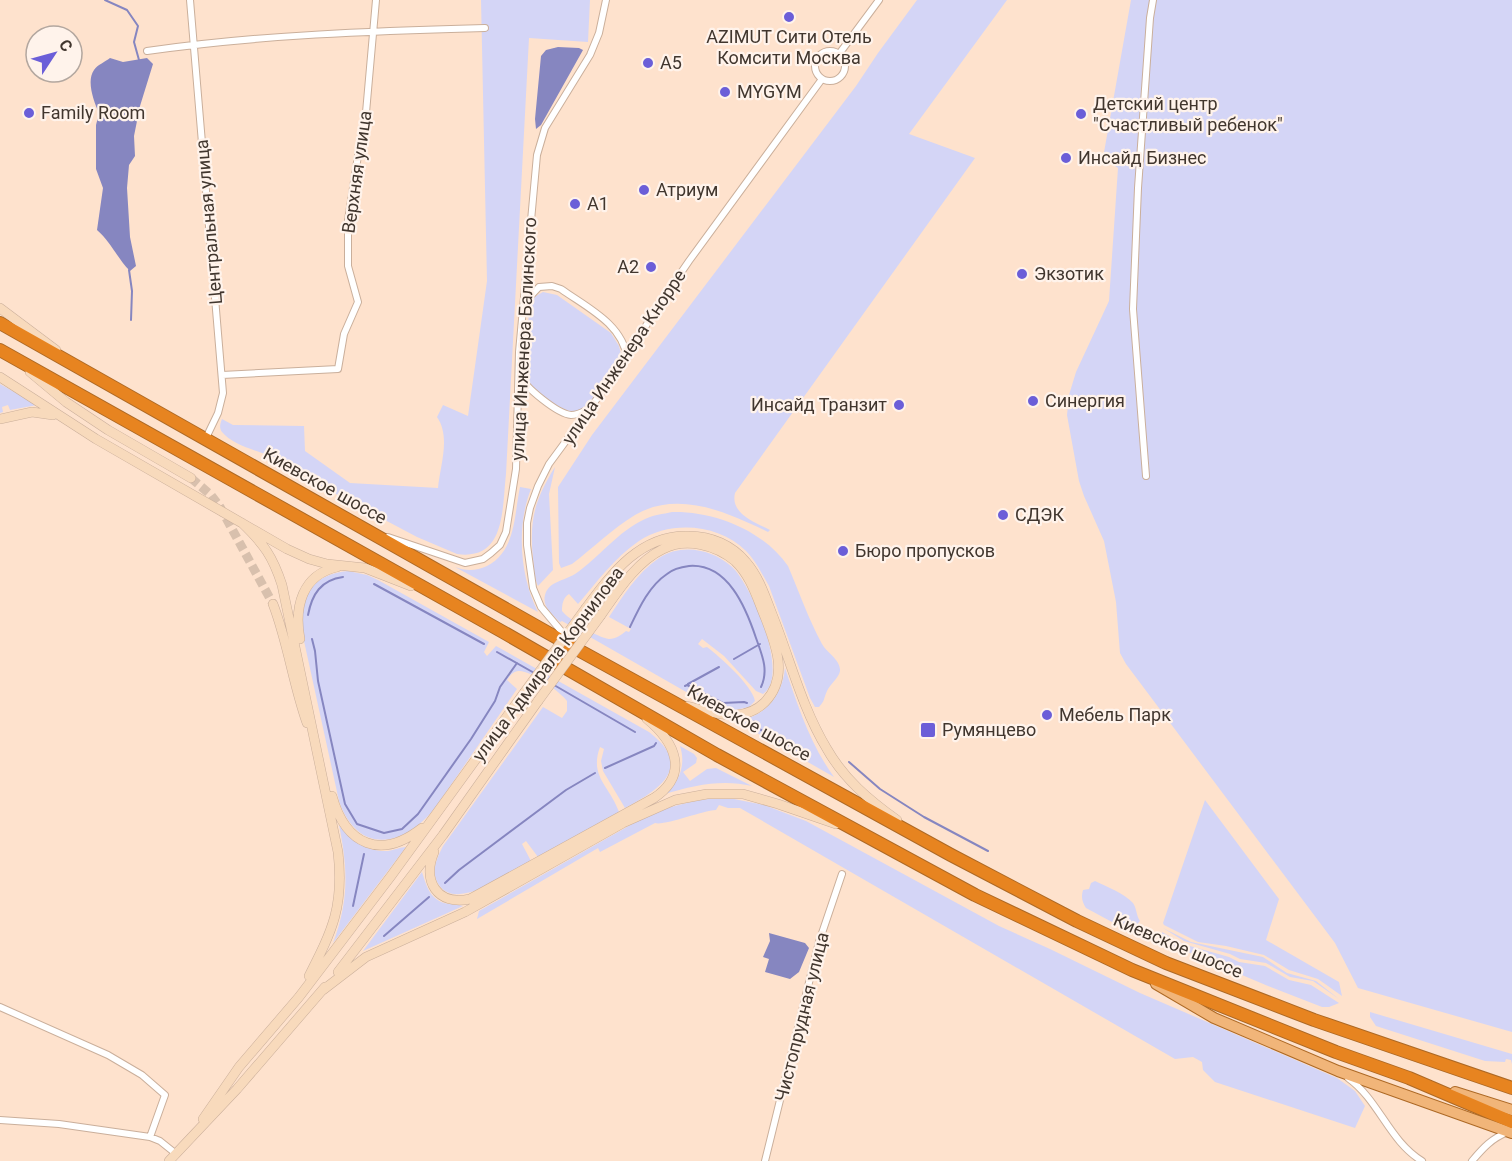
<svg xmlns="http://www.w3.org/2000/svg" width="1512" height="1161" font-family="Roboto,sans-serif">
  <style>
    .green { fill: #d4d5f6 }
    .water { fill: #8686c0 }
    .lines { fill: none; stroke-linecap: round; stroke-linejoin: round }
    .stream { stroke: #8686c0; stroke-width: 2 }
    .secondary-tunnel { stroke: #d8c0ad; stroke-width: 9; stroke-dasharray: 9 4.5; stroke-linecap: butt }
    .street-casing { stroke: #caaf9b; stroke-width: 8 }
    .secondary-casing { stroke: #caaf9b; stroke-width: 10 }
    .primary-casing { stroke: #ad6925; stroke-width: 12 }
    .highway-casing { stroke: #ad6925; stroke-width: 14 }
    .street { stroke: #fff; stroke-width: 6 }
    .secondary { stroke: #f8dabc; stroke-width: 9 }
    .primary { stroke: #f1b579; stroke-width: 10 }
    .highway { stroke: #e78420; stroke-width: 12 }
    .secondary-bridge-casing { stroke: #caaf9b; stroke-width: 10; stroke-linecap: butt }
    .secondary-bridge { stroke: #f8dabc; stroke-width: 9 }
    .poi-dot { fill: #6b5ed8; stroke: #fff3eb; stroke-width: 2 }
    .labels { text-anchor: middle; stroke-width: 4.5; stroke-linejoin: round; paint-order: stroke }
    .poi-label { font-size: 18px; fill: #41362e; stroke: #fff3eb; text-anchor: start }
    .street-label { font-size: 18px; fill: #41362e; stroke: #fff3eb }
  </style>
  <rect width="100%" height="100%" fill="#fee2cd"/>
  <path class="green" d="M 481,0 L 590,0 L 588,42 L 529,38 L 506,474 C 502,508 506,561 457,554 L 417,537 L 317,484 L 317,475 C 310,472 306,472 299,470 C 293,468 288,463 283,460 C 266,453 234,447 222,432 C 219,428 220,424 222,419 L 233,425 L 304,426 L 305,451 L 350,483 L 438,488 C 440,466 451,437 437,417 L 443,405 L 468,416 L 487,281 Z
    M 917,0 L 1007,0 L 909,134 L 975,158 L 735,493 C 730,514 755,522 770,530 L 768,532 C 727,512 678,490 635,515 C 612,529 593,548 572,564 L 561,568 L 559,563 L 558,487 L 592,435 L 856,86 L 878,53 Z
    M 1131,0 L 1512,0 L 1512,1032 L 1358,988 L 1335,943 L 1126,664 L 1120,653 L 1116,602 L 1104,541 L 1084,496 L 1079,481 L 1067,415 L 1069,395 L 1076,372 L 1109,301 L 1118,168 L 1103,158 Z
    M 543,292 L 557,295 L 611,333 L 619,346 L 621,354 L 616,367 L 589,404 L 576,412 C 561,412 531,390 526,376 L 529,306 L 534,297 Z
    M 0,384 L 37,405 L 10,410 L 8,405 L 2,407 L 3,412 L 0,413 Z
    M 555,467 L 549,494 L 553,570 L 538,586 C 534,578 534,567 533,558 C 529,520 535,499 555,467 Z
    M 520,487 L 531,489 C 516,527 520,576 538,612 L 455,567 C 466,571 476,571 487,566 C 516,551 514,515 520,487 Z
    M 672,512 C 715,511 764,531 788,566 C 799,592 809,620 822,644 C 827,653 841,660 840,671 C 839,678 830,684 827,691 C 824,697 825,701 819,707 L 815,707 L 810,698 L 769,586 C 762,574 756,561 746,551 C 719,524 671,520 639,541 C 615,557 597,582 578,604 L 569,594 C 563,598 562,604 562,611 C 568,619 598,638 609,639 C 616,639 621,635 626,631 L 629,632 L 631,629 L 609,617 C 623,596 637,573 659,558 C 681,543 712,549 731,566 C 751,583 791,676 763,694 L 756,691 L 724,656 L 702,639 L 698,644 L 703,648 L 707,647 C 720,657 752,685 755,701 L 749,707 L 735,710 L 709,705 L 562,621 L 560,622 C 552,614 542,607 545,595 C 549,581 564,581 575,574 C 599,558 618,531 645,519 C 653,515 663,514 672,512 Z
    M 348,571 L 367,575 L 378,580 L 489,642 L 484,652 L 487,656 L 496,646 L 649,732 C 695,767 659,790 625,808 L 603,771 L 601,761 L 604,749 L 600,747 C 589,777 610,786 619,812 L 538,857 L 526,841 L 522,844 L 531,861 C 511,872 457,912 439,885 C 430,873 437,858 443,846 L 543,707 L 562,718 L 567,711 L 567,701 C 561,692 529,669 518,671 C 512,672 510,676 507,680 L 517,689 L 435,808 C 404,847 358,856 339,801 L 304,641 C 299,603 306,575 348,571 Z
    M 785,668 C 798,706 810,744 834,777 L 736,721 C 765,717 782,697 785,668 Z
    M 680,746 L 694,754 L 697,758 L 696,763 L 683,772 L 690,781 L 707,769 L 716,768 L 752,786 C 723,779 694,785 665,794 C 680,782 686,764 680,746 Z
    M 718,798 L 734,799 L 764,805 L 806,821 L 999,926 L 1050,949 L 1140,993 L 1337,1078 L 1355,1091 L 1365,1106 L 1355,1128 L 1215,1082 L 1203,1070 L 1202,1062 L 1193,1057 L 1175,1059 L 740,808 L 728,808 L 719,805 L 716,810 C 701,811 664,826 655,823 L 600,852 L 598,848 L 477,919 L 479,911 L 648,815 C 672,806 693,800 718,798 Z
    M 1205,800 L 1279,899 L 1266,940 L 1339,982 L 1342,996 L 1318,979 L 1289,970 L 1264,955 L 1226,946 L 1198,942 L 1164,925 L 1163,923 Z
    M 339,825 C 352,841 366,852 388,851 C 394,850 401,847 406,847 L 333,943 C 349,901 348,869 339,825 Z
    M 422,872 C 426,884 429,898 444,903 C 450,905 459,904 463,906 L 363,951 Z
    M 1095,881 C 1107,887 1124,893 1133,903 C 1137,909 1136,915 1140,921 L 1132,930 L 1125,929 L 1086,908 C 1082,901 1081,898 1083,890 L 1089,889 L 1091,883 Z
    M 1163,928 L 1191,942 L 1263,957 L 1287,973 L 1316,981 L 1339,999 L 1313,981 L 1290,977 L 1266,963 L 1240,959 L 1230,954 L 1184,941 Z
    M 1162,932 L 1183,944 L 1229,957 L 1239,962 L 1265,966 L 1289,980 L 1311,985 L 1339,1003 L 1329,1007 L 1322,1007 L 1268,986 L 1171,945 L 1162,937 Z
    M 1370,1012 L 1512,1054 L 1512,1064 L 1511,1060 L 1506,1059 L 1505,1062 L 1485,1061 L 1376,1026 L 1370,1017 Z"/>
  <path class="water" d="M 558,47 L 579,48 L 583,50 L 541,125 L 536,129 L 535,119 L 541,56 L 546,50 Z
    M 110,58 L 123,62 L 147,58 L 153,64 L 140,106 L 134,136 L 135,156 L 129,165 L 127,188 L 130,237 L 136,266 L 130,271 C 117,258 111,242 97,230 L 103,188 L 96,169 L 96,125 L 99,113 C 94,102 86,81 94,70 C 97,65 105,62 110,58 Z
    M 769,933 L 805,943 L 809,948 L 799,972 L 790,979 L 765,972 L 769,959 L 763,957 L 770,941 Z"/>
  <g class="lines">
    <path class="stream" d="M 105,0 L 127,10 L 138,26 L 134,42 L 139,60
      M 129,270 L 132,291 L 131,320
      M 374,584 L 484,644
      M 308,615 C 312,594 321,580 343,577
      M 630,627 C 639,608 649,586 667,574 C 673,569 681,567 689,566 C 728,563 746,608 756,638 C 762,655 769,670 761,687
      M 312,639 L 315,651 L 318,681 L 345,804 L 357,824 L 384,833 L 402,829 L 418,814 L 471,739 L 495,701 L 500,687 L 517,663
      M 497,652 L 536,674
      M 734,659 L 760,644
      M 688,684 L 719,667
      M 554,685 L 635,732
      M 685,686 L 687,685 L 723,703 L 744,702 L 747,703
      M 754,721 L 761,730 L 804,753
      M 849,762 L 880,789 L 924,817 L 988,851
      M 605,768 L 654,746 L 656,743
      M 445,883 L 459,870 L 566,790 L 595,773
      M 353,906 L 364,854
      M 384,936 L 429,897"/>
    <path class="secondary-tunnel" d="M 191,478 L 211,495 L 220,507 L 273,604"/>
    <g class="street-casing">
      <path id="street" d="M 190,0 L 223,393 L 218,413 L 205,440
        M 147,51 C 259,35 372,31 485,28
        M815 66a15 15 0 1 1 30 0a15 15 0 1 1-30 0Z
        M 839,54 L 879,0
        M 525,302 L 539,287 L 552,286 L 561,289 C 586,307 623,324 627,358
        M 222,375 L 338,369 L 344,334 L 358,302 L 348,266 L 348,220 L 359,149 L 364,135 L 376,0
        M 520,375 C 524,387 558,414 571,415 C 578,415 583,412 589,409
        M 1146,476 L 1133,309 L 1138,188 L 1150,18 L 1153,0
        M 388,537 L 465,563 L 483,559 L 491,553 L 500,545 L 506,532 L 516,469 L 519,352 L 537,155 L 545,128 L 590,55 L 599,33 L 606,0
        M 567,638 L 541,607 L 533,588 L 527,545 L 527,523 L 530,508 L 538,486 L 549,464 L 627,358 L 654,312 L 689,261 L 822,79
        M 0,1007 L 108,1055 L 142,1075 L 165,1095 L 150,1137
        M 1348,1078 C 1379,1100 1389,1141 1422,1161
        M 0,1120 L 59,1124 L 150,1137 L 160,1141 L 175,1153
        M 765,1161 L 819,942 L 842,874
        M 1472,1161 C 1483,1148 1492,1138 1508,1132"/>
    </g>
    <g class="secondary-casing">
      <path id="secondary" d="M 0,308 L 56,350
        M 30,372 L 66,402 L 108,430 L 191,478
        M 0,377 L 96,439 L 287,549 L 309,559 L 327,564 L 365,568 L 411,586
        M 0,419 L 32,412 L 53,415
        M 242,523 C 264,544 273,557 282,585 L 338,852 C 344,906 333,929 309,976
        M 273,604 C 288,643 293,684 307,723
        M 586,608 C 612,573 641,534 689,536 C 711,536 732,545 746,562 C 759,577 765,596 772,614 C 790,659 802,708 827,749 C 844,779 869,800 897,820
        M 601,615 C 618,591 636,562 663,549 C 686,537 716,545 735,561 C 751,576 757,598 765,617 C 776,645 789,677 765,702 C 757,710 747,714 736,715 C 720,716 703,710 687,706
        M 300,639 C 294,607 302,575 337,567
        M 332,796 C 346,846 381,860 422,828
        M 434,852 C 422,881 437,906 470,899 L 654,798 C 690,774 675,742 647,719
        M 338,972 L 443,835 L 538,701
        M 323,990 L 366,957 L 465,912 L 623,823 L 675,800 L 707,794 L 743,794 L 778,804 L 836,824
        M 203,1119 L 239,1067 L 299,997 L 391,876 L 524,693
        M 169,1161 L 237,1089 L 325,987"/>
    </g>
    <g class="primary-casing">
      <path id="primary" d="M 1156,984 L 1214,1018 L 1338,1071 L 1512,1133
        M 1455,1092 L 1512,1110"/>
    </g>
    <g class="highway-casing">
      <path id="highway" d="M 0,323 L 582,652 L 951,855 L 1077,921 L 1166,963 L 1314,1020 L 1512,1088
        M 0,350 L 503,632 L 717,755 L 975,895 L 1132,970 L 1336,1052 L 1409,1078 L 1512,1122"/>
    </g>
    <use href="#street" class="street"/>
    <use href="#secondary" class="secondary"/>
    <use href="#primary" class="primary"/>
    <use href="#highway" class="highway"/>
    <g class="secondary-bridge-casing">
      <path id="secondary-bridge" d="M 524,693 L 586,608
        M 538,701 L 601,615"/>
    </g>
    <use href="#secondary-bridge" class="secondary-bridge"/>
  </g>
  <g class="poi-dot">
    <circle cx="789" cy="17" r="6"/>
    <circle cx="648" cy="63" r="6"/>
    <circle cx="725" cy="92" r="6"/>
    <circle cx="29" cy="113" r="6"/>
    <circle cx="1081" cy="114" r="6"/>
    <circle cx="1066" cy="158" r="6"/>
    <circle cx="644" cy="190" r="6"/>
    <circle cx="575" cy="204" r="6"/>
    <circle cx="651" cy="267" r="6"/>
    <circle cx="1022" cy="274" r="6"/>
    <circle cx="1033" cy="401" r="6"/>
    <circle cx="899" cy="405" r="6"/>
    <circle cx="1003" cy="515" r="6"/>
    <circle cx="843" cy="551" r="6"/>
    <circle cx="1047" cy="715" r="6"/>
    <rect x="920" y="722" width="16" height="16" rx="3"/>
  </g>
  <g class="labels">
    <g class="poi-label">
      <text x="789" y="43" text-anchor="middle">AZIMUT Сити Отель<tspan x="789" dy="21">Комсити Москва</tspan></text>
      <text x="660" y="69">А5</text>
      <text x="737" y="98">MYGYM</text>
      <text x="1093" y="110">Детский центр<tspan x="1093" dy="21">"Счастливый ребенок"</tspan></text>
      <text x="41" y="119">Family Room</text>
      <text x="1078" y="164">Инсайд Бизнес</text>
      <text x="656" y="196">Атриум</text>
      <text x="587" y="210">А1</text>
      <text x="639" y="273" text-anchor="end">А2</text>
      <text x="1034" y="280">Экзотик</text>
      <text x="1045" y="407">Синергия</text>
      <text x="887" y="411" text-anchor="end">Инсайд Транзит</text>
      <text x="1015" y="521">СДЭК</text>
      <text x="855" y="557">Бюро пропусков</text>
      <text x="1059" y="721">Мебель Парк</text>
      <text x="942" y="736">Румянцево</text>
    </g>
    <g class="street-label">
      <text transform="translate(357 172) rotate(-82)" y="6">Верхняя улица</text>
      <text transform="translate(209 222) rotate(-95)" y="6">Центральная улица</text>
      <text transform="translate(524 339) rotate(-87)" y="6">улица Инженера Балинского</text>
      <text transform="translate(624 357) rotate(-56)" y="6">улица Инженера Кнорре</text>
      <text transform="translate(325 486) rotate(29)" y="6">Киевское шоссе</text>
      <text transform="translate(548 664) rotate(-53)" y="6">улица Адмирала Корнилова</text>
      <text transform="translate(749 723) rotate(29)" y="6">Киевское шоссе</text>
      <text transform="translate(1178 946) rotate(23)" y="6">Киевское шоссе</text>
      <text transform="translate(802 1017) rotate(-76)" y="6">Чистопрудная улица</text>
    </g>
  </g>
  <g transform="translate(54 54) rotate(54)"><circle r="28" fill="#fff3eb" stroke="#b3a79f" stroke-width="1.5"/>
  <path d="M0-4.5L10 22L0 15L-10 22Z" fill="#6b5ed8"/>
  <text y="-9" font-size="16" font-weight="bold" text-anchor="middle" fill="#41362e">С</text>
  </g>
</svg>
